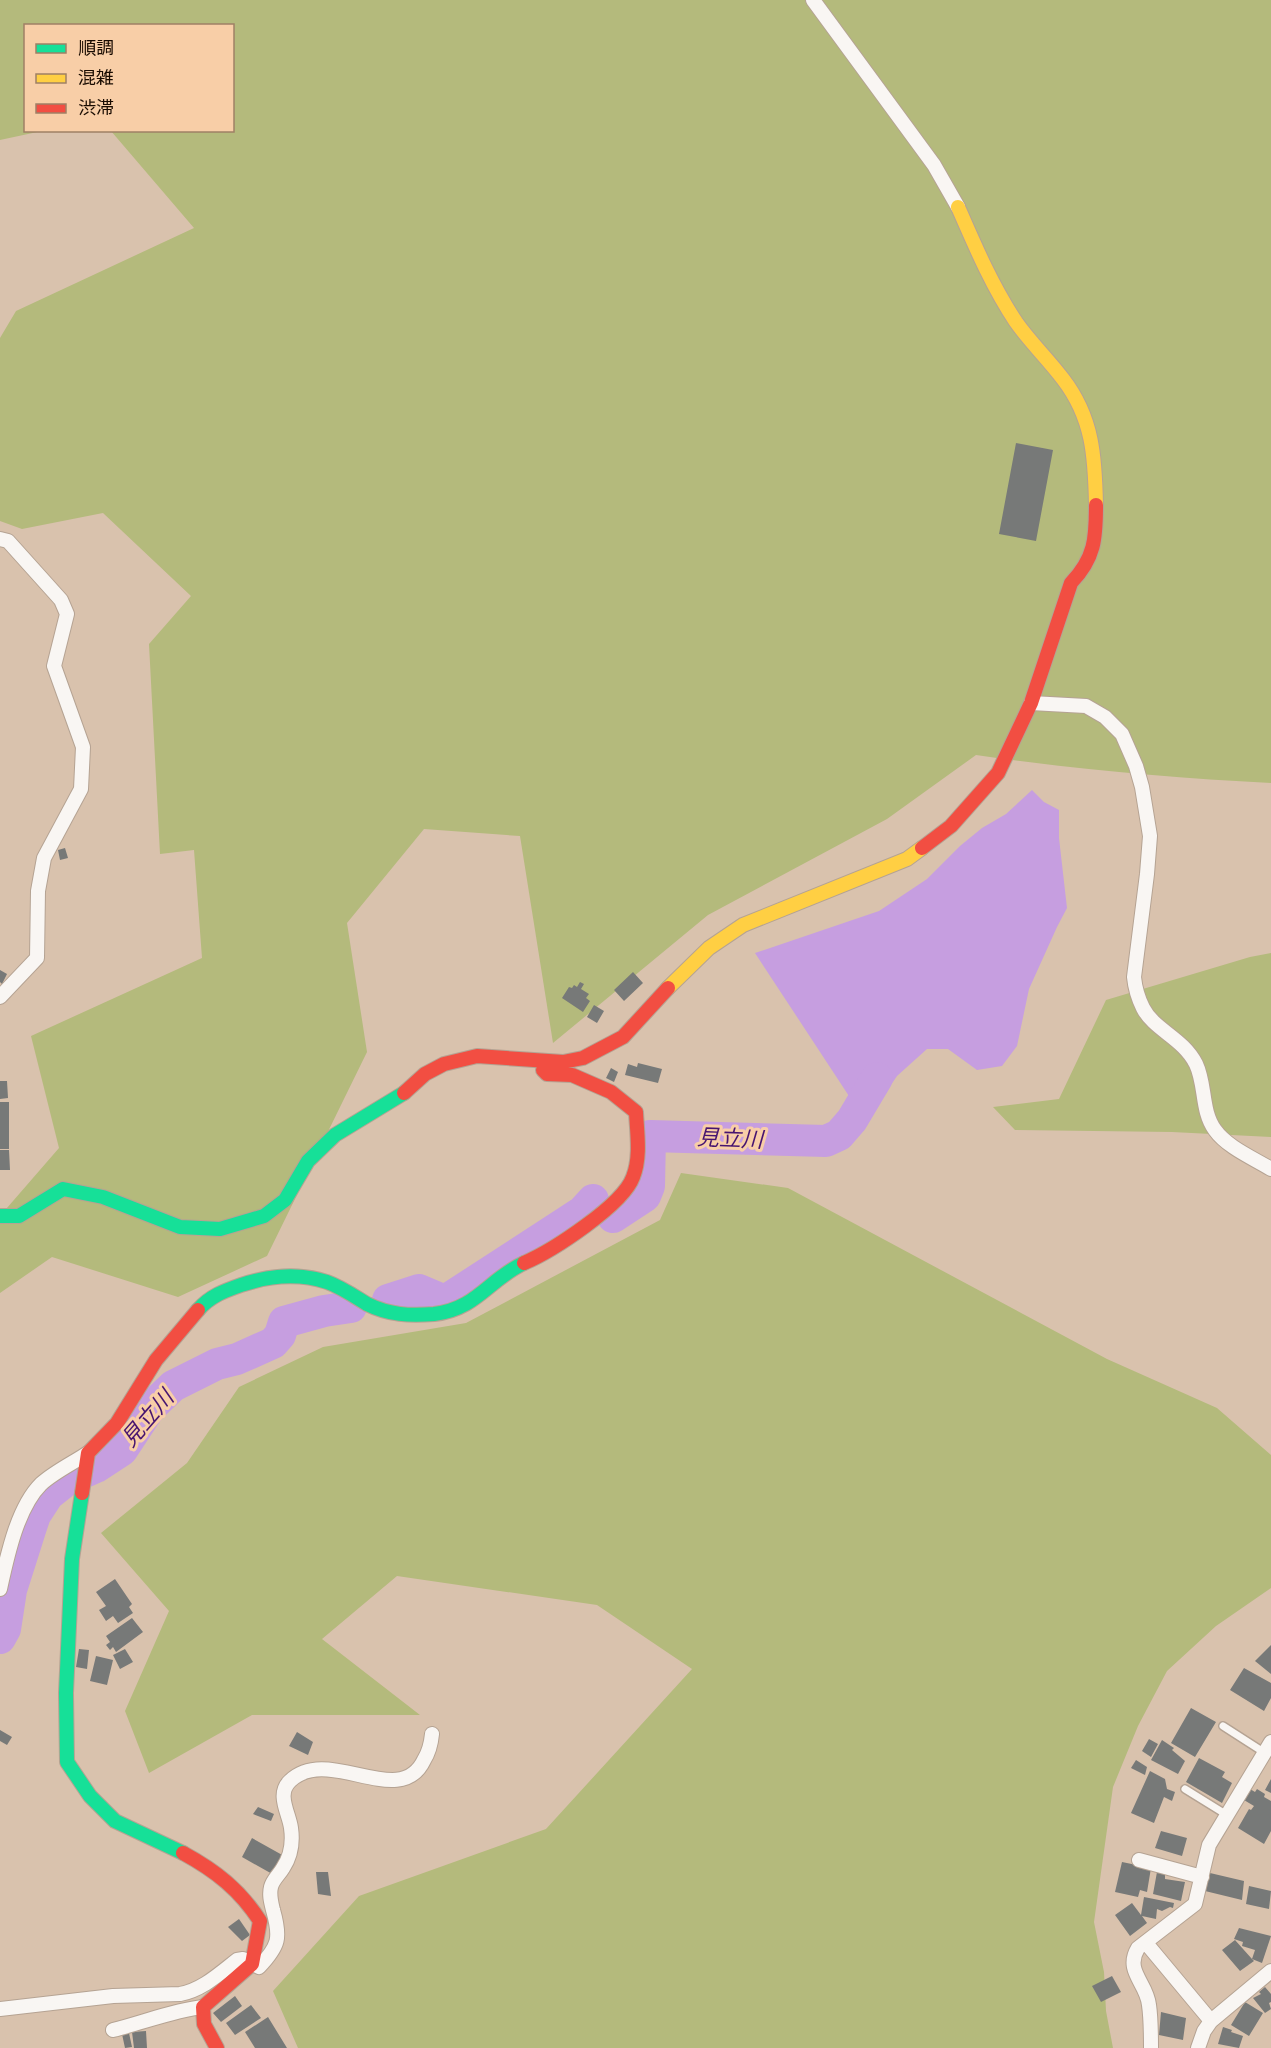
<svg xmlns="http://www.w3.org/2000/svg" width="1271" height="2048" font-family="'Golos Text','Noto Sans JP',sans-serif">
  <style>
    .green { fill: #b4ba7c }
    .water { fill: #c69ee0 }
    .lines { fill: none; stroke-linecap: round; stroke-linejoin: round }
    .river { stroke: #c69ee0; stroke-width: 32 }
    .building { fill: #777978 }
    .lane-casing { stroke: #b5a393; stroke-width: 10 }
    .street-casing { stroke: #b5a393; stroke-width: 16 }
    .fast-casing { stroke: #b5a393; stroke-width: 16 }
    .slow-casing { stroke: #b5a393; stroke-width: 16 }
    .jam-casing { stroke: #b5a393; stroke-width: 16 }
    .lane { stroke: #f9f6f3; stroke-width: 7 }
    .street { stroke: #f9f6f3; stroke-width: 14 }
    .fast { stroke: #16e098; stroke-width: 14 }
    .slow { stroke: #ffcf43; stroke-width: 14 }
    .jam { stroke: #f24e42; stroke-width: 14 }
    .labels { text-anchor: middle; stroke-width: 6; stroke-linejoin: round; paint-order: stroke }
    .water-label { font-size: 22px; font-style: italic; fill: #471470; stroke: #f8cea7 }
  </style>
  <rect width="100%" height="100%" fill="#d9c2ad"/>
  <path class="green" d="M 0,0 L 1271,0 L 1271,783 C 1172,778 1074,769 976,755 L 887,819 L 708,915 L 553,1043 L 520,836 L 424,829 L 347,923 L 367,1052 L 267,1256 L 178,1297 L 52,1257 L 0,1293 L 0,1216 L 59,1148 L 31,1036 L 202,958 L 194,850 L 160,854 L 149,644 L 191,596 L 103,513 L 22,529 L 0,521 L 0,338 L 16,311 L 194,228 L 111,131 L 232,130 L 232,26 L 26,26 L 26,130 L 42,131 L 0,140 Z
    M 1271,953 L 1271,1137 L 1172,1132 L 1015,1130 L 993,1107 L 1059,1099 L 1106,1000 L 1250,957 Z
    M 681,1173 L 788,1188 L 1107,1359 L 1217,1408 L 1271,1455 L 1271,1588 L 1216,1626 L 1167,1671 L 1138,1726 L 1113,1787 L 1094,1922 L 1104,1972 L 1106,2011 L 1113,2048 L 298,2048 L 273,1991 L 359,1896 L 546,1829 L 692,1669 L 597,1605 L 397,1576 L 322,1639 L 420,1715 L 252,1715 L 149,1773 L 125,1711 L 169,1611 L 101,1533 L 187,1463 L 239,1387 L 323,1347 L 466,1323 L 660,1220 Z"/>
  <path class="water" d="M 1032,790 L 1044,802 L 1059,810 L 1059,838 L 1067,908 L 1057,927 L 1029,989 L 1017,1046 L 1002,1066 L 977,1070 L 948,1049 L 927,1049 L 897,1076 L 866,1122 L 755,953 L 879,911 L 927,879 L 960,846 L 982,828 L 1006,814 Z"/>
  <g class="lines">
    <path class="river" d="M 613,1217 L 645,1196 L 649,1186 L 650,1136 L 826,1141 L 839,1135 L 852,1120 L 877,1078
      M 388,1300 L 419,1290 L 445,1301 L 582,1212 L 593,1200
      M 0,1638 L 5,1629 L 11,1590 L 31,1527 L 35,1515 L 48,1495 L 67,1480 L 96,1467 L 122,1450 L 149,1409 L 173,1386 L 217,1364 L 237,1359 L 273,1343 L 280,1335 L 284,1322 L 324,1311 L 351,1307"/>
  </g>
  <path class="building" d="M 1016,443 L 1053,450 L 1036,541 L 999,534 Z
    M 65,848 L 68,858 L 60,860 L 58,850 Z
    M 0,970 L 7,974 L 2,984 L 0,982 Z
    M 633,972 L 643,983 L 624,1001 L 614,990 Z
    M 580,982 L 584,984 L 581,989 L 589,994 L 586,998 L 590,1001 L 583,1012 L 562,998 L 569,987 L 572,988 L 574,985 L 577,987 Z
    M 594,1005 L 604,1011 L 597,1023 L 587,1017 Z
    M 638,1063 L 662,1069 L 658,1083 L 625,1075 L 628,1064 L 637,1067 Z
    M 611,1068 L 618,1072 L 614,1082 L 606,1078 Z
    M 0,1081 L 7,1081 L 8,1098 L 0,1099 Z
    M 0,1102 L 9,1102 L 9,1149 L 0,1149 Z
    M 0,1150 L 9,1150 L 10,1170 L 0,1170 Z
    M 115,1579 L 132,1604 L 129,1607 L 133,1613 L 118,1623 L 113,1616 L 106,1621 L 99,1610 L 106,1606 L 96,1592 Z
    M 132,1618 L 143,1632 L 116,1652 L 113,1647 L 110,1650 L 106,1645 L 110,1642 L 106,1636 Z
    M 1271,1645 L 1271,1674 L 1255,1661 Z
    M 79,1649 L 89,1650 L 87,1669 L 76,1667 Z
    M 125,1649 L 133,1662 L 120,1669 L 113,1655 Z
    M 96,1656 L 113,1660 L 107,1685 L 90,1681 Z
    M 1244,1668 L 1271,1683 L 1271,1698 L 1264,1711 L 1230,1690 Z
    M 1191,1708 L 1216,1722 L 1195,1757 L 1171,1743 Z
    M 0,1730 L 12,1737 L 7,1745 L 0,1741 Z
    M 297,1732 L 313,1742 L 308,1755 L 289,1746 Z
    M 1149,1739 L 1158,1744 L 1151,1757 L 1142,1751 Z
    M 1162,1740 L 1174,1748 L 1172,1750 L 1185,1761 L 1178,1774 L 1151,1760 Z
    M 1199,1758 L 1225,1772 L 1222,1777 L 1232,1783 L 1222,1803 L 1186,1782 Z
    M 1136,1760 L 1147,1767 L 1145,1775 L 1131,1768 Z
    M 1150,1771 L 1165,1779 L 1167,1789 L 1175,1792 L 1172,1801 L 1164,1797 L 1154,1823 L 1131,1813 Z
    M 1271,1779 L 1271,1793 L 1265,1790 Z
    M 1250,1789 L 1255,1792 L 1257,1789 L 1265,1794 L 1264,1797 L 1271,1801 L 1271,1831 L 1264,1844 L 1238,1828 L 1249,1809 L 1251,1810 L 1254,1806 L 1244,1800 Z
    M 258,1807 L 274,1814 L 271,1821 L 253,1814 Z
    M 1161,1831 L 1187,1838 L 1182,1856 L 1155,1848 Z
    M 252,1838 L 284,1856 L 274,1875 L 242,1857 Z
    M 1122,1862 L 1151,1868 L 1147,1892 L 1140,1890 L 1138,1897 L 1115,1892 Z
    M 316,1872 L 328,1872 L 331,1896 L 318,1894 Z
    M 1157,1872 L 1165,1873 L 1165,1879 L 1185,1882 L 1181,1901 L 1153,1894 Z
    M 1210,1873 L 1244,1881 L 1242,1900 L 1205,1891 Z
    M 1249,1886 L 1271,1891 L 1269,1909 L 1246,1904 Z
    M 1144,1897 L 1174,1903 L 1173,1908 L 1170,1907 L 1162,1911 L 1157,1909 L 1156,1919 L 1142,1916 L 1147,1923 L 1130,1936 L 1115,1915 L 1132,1903 L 1141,1915 Z
    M 239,1919 L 250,1935 L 242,1941 L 228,1927 Z
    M 1239,1928 L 1271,1936 L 1262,1963 L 1252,1959 L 1254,1961 L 1240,1971 L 1222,1950 L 1235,1940 L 1252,1959 L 1255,1950 L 1242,1946 L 1243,1942 L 1234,1939 Z
    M 1112,1976 L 1121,1992 L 1101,2002 L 1092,1986 Z
    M 1265,1987 L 1271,1994 L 1271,2002 L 1269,2003 L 1271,2009 L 1265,2013 L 1253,1998 L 1261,1994 L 1259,1992 Z
    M 235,1996 L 242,2006 L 221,2022 L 213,2013 Z
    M 1245,2002 L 1263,2013 L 1249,2036 L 1231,2025 Z
    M 251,2005 L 261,2018 L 235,2035 L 226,2023 Z
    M 1161,2012 L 1186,2018 L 1183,2040 L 1159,2035 Z
    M 268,2017 L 287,2048 L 255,2048 L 245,2032 Z
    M 1223,2027 L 1232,2030 L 1231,2032 L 1243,2036 L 1239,2048 L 1218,2044 Z
    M 146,2031 L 147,2048 L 134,2048 L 132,2032 Z
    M 129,2033 L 132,2047 L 125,2048 L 122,2034 Z"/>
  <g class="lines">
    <g class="lane-casing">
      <path id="lane" d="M 1223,1726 L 1265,1753
        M 1185,1789 L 1227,1815"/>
    </g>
    <g class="street-casing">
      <path id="street" d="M 813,0 L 934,165 L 958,207
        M 0,539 L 8,541 L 61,600 L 67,614 L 54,666 L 83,747 L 81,789 L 44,858 L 38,891 L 37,958 L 0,997
        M 1031,703 L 1086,706 L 1105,717 L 1122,734 L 1136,766 L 1142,787 L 1150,836 L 1147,874 L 1134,977 C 1135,987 1138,998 1143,1008 C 1154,1030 1183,1038 1196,1064 C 1206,1085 1201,1111 1215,1130 C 1227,1147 1253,1158 1271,1169
        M 0,1589 C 7,1557 17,1508 41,1484 C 54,1472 73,1463 88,1453
        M 1139,1860 L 1202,1877
        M 1146,1943 L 1211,2021
        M 0,2009 L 113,1996 L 180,1994 C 202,1990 219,1974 237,1960 L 243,1959 L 259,1967 C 279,1946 281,1938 273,1910 C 271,1902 269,1895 271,1887 C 273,1879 279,1875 283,1868 C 291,1856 293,1842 291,1828 C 289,1813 276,1794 290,1781 C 328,1744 400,1811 424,1760 C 429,1752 431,1744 432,1734
        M 113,2030 C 142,2023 174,2010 203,2007
        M 1151,2048 C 1151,2034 1151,2019 1149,2005 C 1147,1983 1124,1971 1138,1948 L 1195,1904 L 1209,1845 L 1271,1742
        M 1198,2048 L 1204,2031 L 1211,2021 L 1271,1971"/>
    </g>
    <g class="fast-casing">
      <path id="fast" d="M 0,1216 L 19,1216 L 63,1189 L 103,1197 L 180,1227 L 220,1229 L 264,1216 L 285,1200 L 308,1161 L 335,1135 L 404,1093
        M 198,1310 C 210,1296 224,1291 241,1285 C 268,1276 299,1273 327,1282 C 341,1287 354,1296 367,1304 C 389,1315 410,1316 434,1314 C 477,1309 489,1279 524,1263
        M 82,1493 L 72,1559 L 66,1693 L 67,1762 L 90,1796 L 115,1821 L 183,1853"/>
    </g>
    <g class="slow-casing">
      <path id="slow" d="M 958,207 C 975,246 992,286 1016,322 C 1030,342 1048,359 1063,379 C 1093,418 1095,457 1096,505
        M 668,988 L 709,948 L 743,925 L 907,859 L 922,848"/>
    </g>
    <g class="jam-casing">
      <path id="jam" d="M 922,848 L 951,826 L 998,773 L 1031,703 L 1071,583 C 1095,558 1096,538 1096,505
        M 404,1093 L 425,1074 L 444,1064 L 477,1056 L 563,1062 L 583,1058 L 623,1037 L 668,988
        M 524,1263 C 552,1251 623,1205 633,1177 C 641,1157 637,1133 636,1112 L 611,1092 L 572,1075 L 547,1074 L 543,1070
        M 82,1493 L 88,1453 L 117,1423 L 156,1360 L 198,1310
        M 183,1853 C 216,1871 240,1890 260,1921 L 252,1964 L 203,2007 L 204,2024 L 217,2048"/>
    </g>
    <use href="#lane" class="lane"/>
    <use href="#street" class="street"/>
    <use href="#fast" class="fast"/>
    <use href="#slow" class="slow"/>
    <use href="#jam" class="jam"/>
  </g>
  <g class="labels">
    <g class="water-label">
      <text transform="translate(730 1138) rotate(2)" y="8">見立川</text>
      <text transform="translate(147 1418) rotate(-49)" y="8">見立川</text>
    </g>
  </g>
  <rect x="24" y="24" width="210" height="108" fill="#f8cea7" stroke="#9f8065" stroke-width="1.5"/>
  <rect x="36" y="44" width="30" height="9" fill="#16e098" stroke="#9f8065" stroke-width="1.5"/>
  <text x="78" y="54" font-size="18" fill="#190b01">順調</text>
  <rect x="36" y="74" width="30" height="9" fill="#ffcf43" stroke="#9f8065" stroke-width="1.5"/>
  <text x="78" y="84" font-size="18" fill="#190b01">混雑</text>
  <rect x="36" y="104" width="30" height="9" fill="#f24e42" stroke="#9f8065" stroke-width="1.5"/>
  <text x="78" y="114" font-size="18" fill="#190b01">渋滞</text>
</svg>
